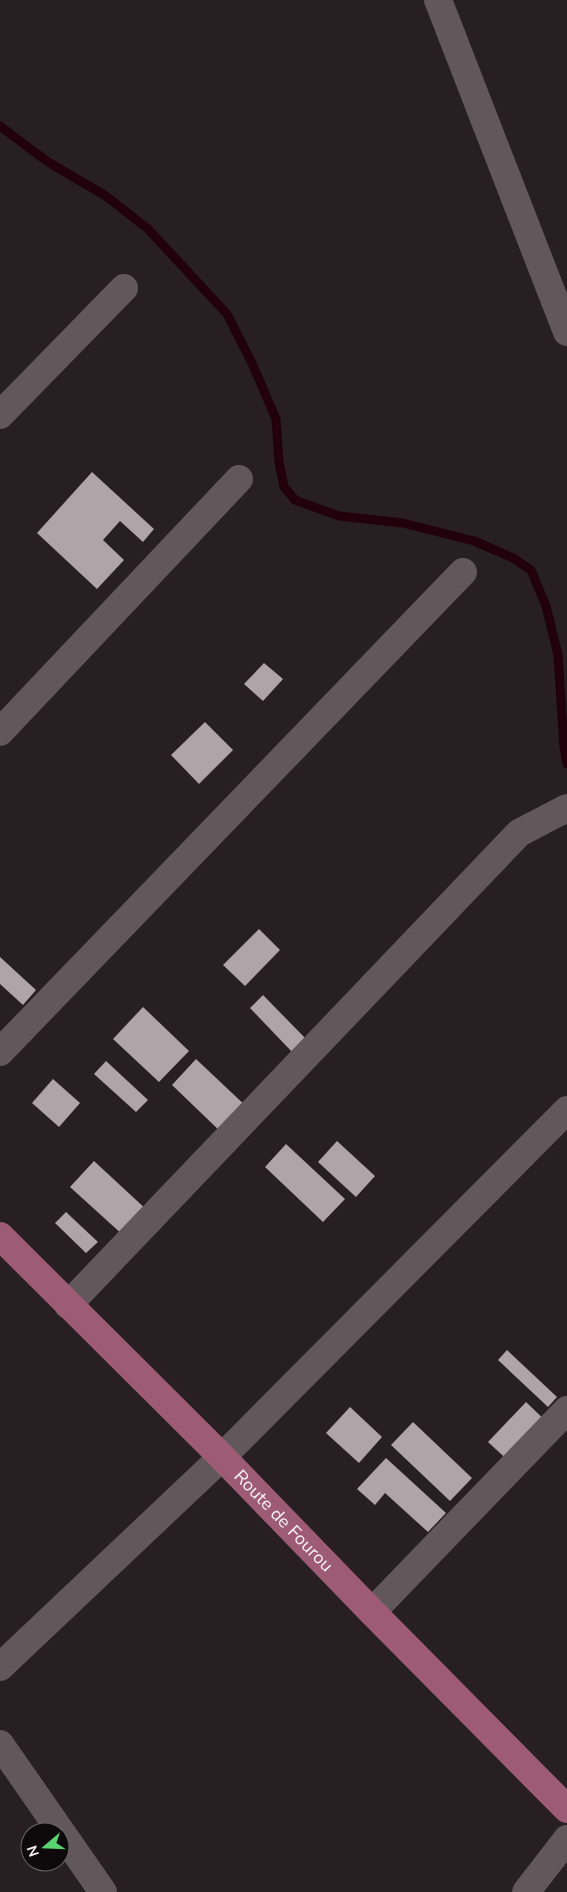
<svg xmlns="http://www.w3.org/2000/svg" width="567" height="1892" font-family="'Nunito Sans',sans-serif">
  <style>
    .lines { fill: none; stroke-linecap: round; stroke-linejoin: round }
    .stream { stroke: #21000c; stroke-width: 9 }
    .building { fill: #afa4a7 }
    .minor { stroke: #62585b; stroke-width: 28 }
    .major { stroke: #9d5b75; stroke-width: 28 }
    .labels { text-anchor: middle; stroke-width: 5; stroke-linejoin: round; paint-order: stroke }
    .street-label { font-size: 18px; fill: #f7f0f2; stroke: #0e0a0b }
  </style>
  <rect width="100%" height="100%" fill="#271f21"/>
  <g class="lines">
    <path class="stream" d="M 0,126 L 48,162 L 106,196 L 148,229 L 227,314 L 252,363 L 276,419 L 279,462 L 284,487 L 295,500 L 339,516 L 403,523 L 474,541 L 513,558 L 531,570 L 546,606 L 558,655 L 564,747 L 567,764"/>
  </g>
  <path class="building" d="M 92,472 L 154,529 L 143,542 L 120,521 L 103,540 L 124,560 L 97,589 L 37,533 Z
    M 264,663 L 283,679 L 263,701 L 244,684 Z
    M 205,722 L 233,750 L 199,784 L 171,755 Z
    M 259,929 L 280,950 L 245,986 L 223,965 Z
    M 0,957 L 36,990 L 23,1005 L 0,984 Z
    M 263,995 L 307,1040 L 294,1054 L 250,1008 Z
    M 143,1007 L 189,1051 L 159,1082 L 113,1039 Z
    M 196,1059 L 249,1109 L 224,1135 L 172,1085 Z
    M 106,1061 L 148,1100 L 136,1112 L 94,1074 Z
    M 53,1079 L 80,1103 L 59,1127 L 32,1103 Z
    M 337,1141 L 375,1176 L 356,1197 L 318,1162 Z
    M 286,1144 L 345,1199 L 323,1222 L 265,1167 Z
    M 94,1161 L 148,1211 L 124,1236 L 70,1187 Z
    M 66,1212 L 98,1242 L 86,1253 L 55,1223 Z
    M 507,1350 L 557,1397 L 548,1407 L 498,1360 Z
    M 526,1402 L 550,1425 L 513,1465 L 488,1442 Z
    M 350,1407 L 382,1437 L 359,1463 L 326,1433 Z
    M 413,1422 L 472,1478 L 450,1501 L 391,1445 Z
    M 386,1458 L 446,1513 L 428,1532 L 385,1493 L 375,1505 L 357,1489 Z"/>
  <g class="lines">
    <path class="minor" d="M 438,0 L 567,332
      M 0,415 L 124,288
      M 0,732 L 239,479
      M 0,1052 L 463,572
      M 68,1305 L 519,833 L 567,808
      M 372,1612 L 567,1410
      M 0,1667 L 222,1457 L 567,1110
      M 0,1744 L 103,1892
      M 526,1892 L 567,1839"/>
    <path class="major" id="s1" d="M 0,1236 L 222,1457 L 372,1612 L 567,1809"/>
  </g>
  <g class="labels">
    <g class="street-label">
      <text dy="6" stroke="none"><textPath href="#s1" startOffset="402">Route de Fourou</textPath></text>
    </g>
  </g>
  <g transform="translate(45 1847) rotate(251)"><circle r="24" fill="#0e0a0b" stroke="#6b6667"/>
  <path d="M0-4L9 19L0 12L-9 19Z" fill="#58d570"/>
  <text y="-8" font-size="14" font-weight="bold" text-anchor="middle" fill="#f7f0f2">N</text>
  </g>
</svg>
